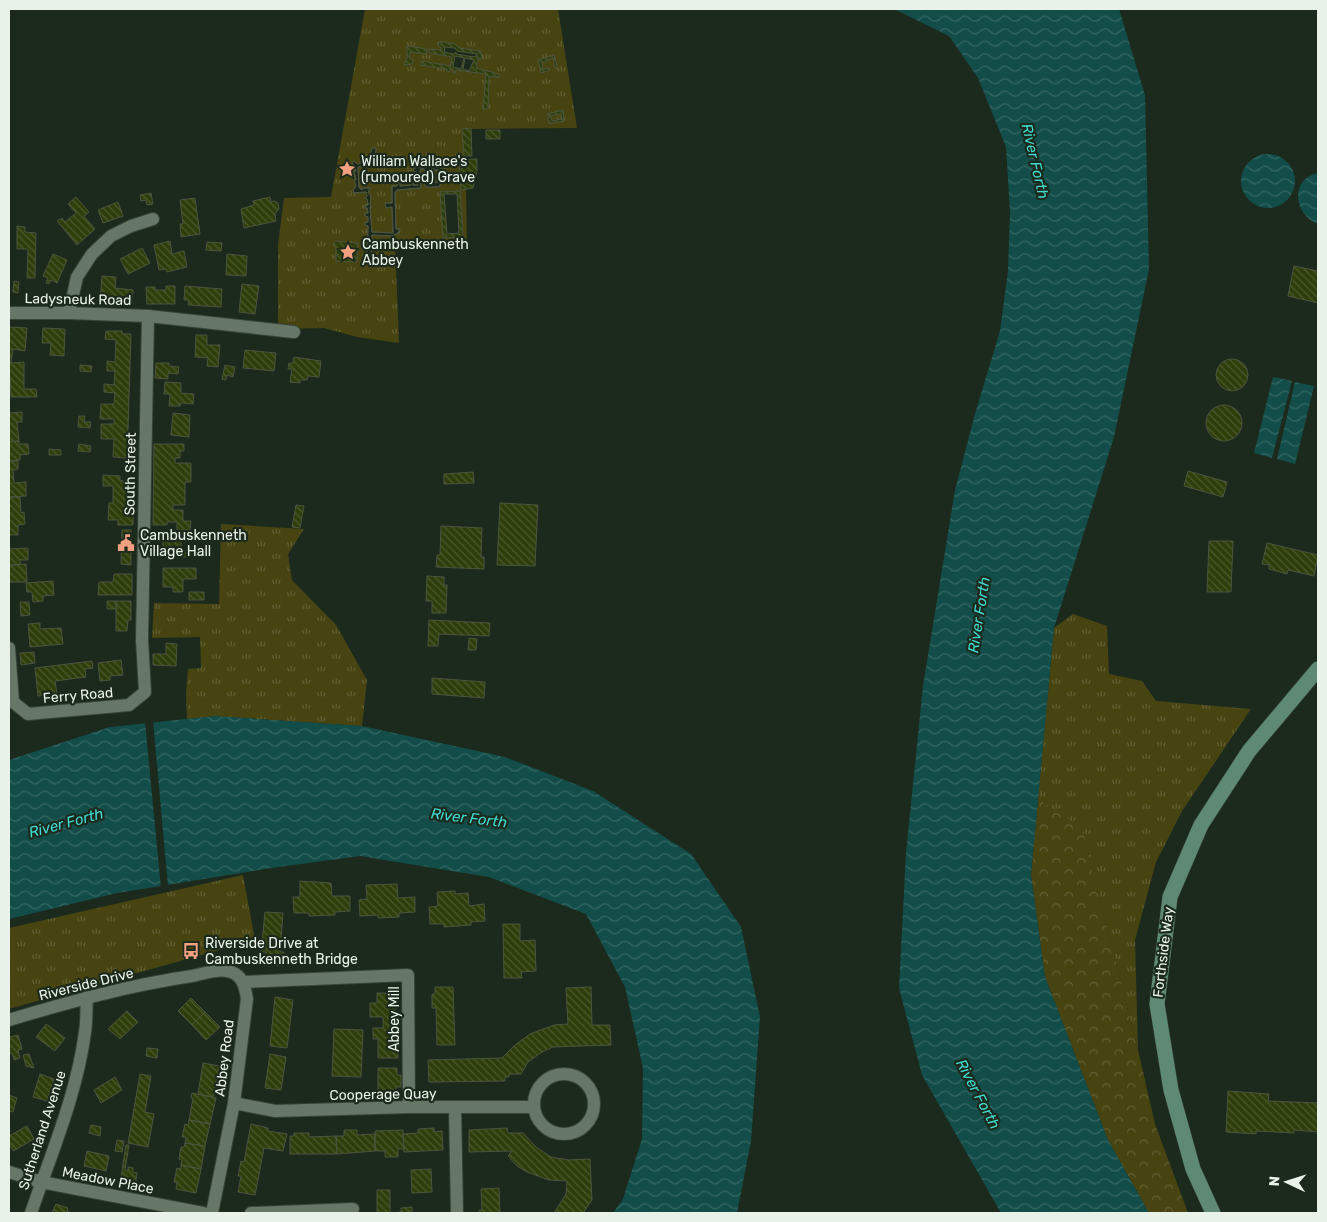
<svg xmlns="http://www.w3.org/2000/svg" width="1327" height="1222" font-family="Rubik,sans-serif">
  <style>
    .grass { fill: url(#grass-tufts); fill-rule: evenodd }
    .forest { fill: url(#forest-crowns) }
    .water { fill: url(#water-waves) }
    .pier { fill: #1b2a1c }
    .building { fill: url(#building-back-hatch); stroke: #4c5440; fill-rule: evenodd }
    .lines { fill: none; stroke-linecap: round; stroke-linejoin: round }
    .street-casing { stroke: #374439; stroke-width: 14 }
    .secondary-casing { stroke: #374439; stroke-width: 16 }
    .street { stroke: #667767; stroke-width: 12 }
    .secondary { stroke: #5e8974; stroke-width: 15 }
    .labels { text-anchor: middle; stroke-width: 4.5; stroke-linejoin: round; paint-order: stroke }
    .poi-label { font-size: 14px; fill: #e8f2e9; stroke: #1b2a1c; text-anchor: start }
    .street-label { font-size: 14px; fill: #e8f2e9; stroke: #1b2a1c }
    .water-label { font-size: 15px; font-style: italic; fill: #3fdbd1; stroke: #1b2a1c }
  </style>
  <defs>
    <pattern id="grass-tufts" width="24" height="20" patternUnits="userSpaceOnUse" patternTransform="scale(1.25)"><rect width="24" height="20" fill="#484412"/><path d="M3 7l-1-3M5 7V3M7 7l1-3M15 17l-1-3M17 17v-4M19 17l1-3" fill="none" stroke="#625f34"/></pattern>
    <pattern id="forest-crowns" width="20" height="18" patternUnits="userSpaceOnUse" patternTransform="scale(1.25)"><rect width="20" height="18" fill="#484412"/><path d="M2 6a3 3 0 1 1 6 0M12 15a3 3 0 1 1 6 0" fill="none" stroke="#625f34"/></pattern>
    <pattern id="water-waves" width="16" height="10" patternUnits="userSpaceOnUse" patternTransform="scale(1.25)"><rect width="16" height="10" fill="#134d49"/><path d="M0 5q4-4 8 0t8 0" fill="none" stroke="#356763"/></pattern>
    <pattern id="building-back-hatch" width="6" height="6" patternUnits="userSpaceOnUse" patternTransform="scale(1.25)"><rect width="6" height="6" fill="#2e3e0a"/><path d="M-1 5l2 2M0 0l6 6M5-1l2 2" fill="none" stroke="#4c5a2e"/></pattern>
  </defs>
  <rect width="100%" height="100%" fill="#1b2a1c"/>
  <path class="grass" d="M 365,9 L 558,9 L 577,128 L 463,129 L 464,160 L 462,190 L 466,190 L 467,242 L 395,243 L 399,343 L 357,337 L 324,328 L 278,329 L 278,245 L 284,198 L 331,197 ZM 439,42 C 448,42 452,45 459,48 C 465,51 475,51 481,51 L 482,59 L 478,59 L 476,68 L 492,76 L 489,78 L 488,109 L 484,109 L 486,74 L 456,70 L 455,73 L 453,72 L 453,69 L 450,69 L 449,72 L 447,72 L 447,69 L 421,65 L 422,61 L 451,66 L 452,57 L 430,53 L 429,49 L 441,50 L 441,47 L 439,47 ZM 372,148 L 376,148 L 375,165 L 358,167 L 359,188 L 361,187 L 361,190 L 365,188 L 370,188 L 368,193 L 371,197 L 370,205 L 371,206 L 370,207 L 372,232 L 393,233 L 392,207 L 386,207 L 386,203 L 392,203 L 392,187 L 397,186 L 398,182 L 400,182 L 400,186 L 411,185 L 411,179 L 413,179 L 413,185 L 418,185 L 417,172 L 414,172 L 413,170 L 419,166 L 420,168 L 432,167 L 432,171 L 428,171 L 428,183 L 439,182 L 439,170 L 434,170 L 434,168 L 441,167 L 441,183 L 439,187 L 427,187 L 425,183 L 424,169 L 421,169 L 420,171 L 421,188 L 397,190 L 395,193 L 396,229 L 400,229 L 398,233 L 392,236 L 372,235 L 371,259 L 395,258 L 395,261 L 382,263 L 374,261 L 369,264 L 367,263 L 368,226 L 366,225 L 365,222 L 368,222 L 368,217 L 365,216 L 365,213 L 368,213 L 367,208 L 365,207 L 368,205 L 365,198 L 367,196 L 366,192 L 354,193 L 354,190 L 356,186 L 354,180 L 356,180 L 354,171 L 356,171 L 355,166 L 352,163 L 354,161 L 358,164 L 366,162 L 373,163 L 372,154 L 370,154 ZM 460,191 L 463,236 L 443,238 L 441,192 Z
    M 221,524 L 304,529 L 288,554 L 292,580 L 336,625 L 367,680 L 362,726 L 215,716 L 187,719 L 186,693 L 188,669 L 201,668 L 200,637 L 152,638 L 154,603 L 219,604 Z
    M 1073,614 L 1107,626 L 1109,674 L 1142,681 L 1156,701 L 1251,709 L 1182,811 L 1156,862 L 1135,940 L 1138,1050 L 1082,829 L 1038,799 L 1054,628 Z
    M 243,875 L 255,940 L 9,1009 L 9,928 Z"/>
  <path class="forest" d="M 1038,799 L 1082,828 L 1138,1050 L 1155,1124 L 1188,1213 L 1149,1213 L 1108,1140 L 1045,977 L 1031,875 Z"/>
  <path class="water" d="M 894,9 L 1119,9 L 1145,95 L 1149,269 L 1114,437 L 1054,628 L 1031,875 L 1045,977 L 1108,1140 L 1149,1213 L 1001,1213 L 922,1075 L 899,988 L 906,853 L 923,686 L 955,490 L 975,414 L 1000,331 L 1008,271 L 1010,213 L 1006,147 L 978,78 L 949,36 Z
    M1241 181a27 27 0 1 1 54 0a27 27 0 1 1-54 0Z
    M 1318,173 L 1318,224 C 1293,215 1290,178 1318,173 Z
    M 1273,377 L 1292,381 L 1272,458 L 1254,453 Z
    M 1295,382 L 1314,386 L 1295,464 L 1277,459 Z
    M 215,716 L 362,726 L 505,757 L 593,791 L 691,854 L 741,927 L 760,1017 L 751,1141 L 737,1213 L 613,1213 L 623,1199 L 642,1139 L 643,1068 L 625,987 L 586,914 L 489,877 L 360,856 L 271,868 L 117,893 L 9,919 L 9,760 L 110,727 Z"/>
  <path class="pier" d="M 153,720 L 168,887 L 161,888 L 145,721 Z"/>
  <path class="building" d="M 438,42 L 445,42 L 455,44 L 459,48 L 481,51 L 482,59 L 478,59 L 476,68 L 499,74 L 499,78 L 492,76 L 489,78 L 488,109 L 483,109 L 486,74 L 456,70 L 455,73 L 453,73 L 453,69 L 450,69 L 449,72 L 447,72 L 447,69 L 420,65 L 422,61 L 451,66 L 452,57 L 430,53 L 429,49 L 441,50 L 441,47 L 439,47 ZM 445,47 L 455,48 L 457,51 L 478,54 L 474,57 L 456,54 L 456,52 L 453,54 L 444,52 ZM 455,56 L 464,58 L 461,69 L 453,67 ZM 465,58 L 474,60 L 469,71 L 463,69 Z
    M 407,46 L 427,49 L 427,54 L 410,52 L 410,59 L 413,60 L 412,64 L 404,65 L 407,59 Z
    M 554,55 L 557,66 L 555,69 L 553,58 L 542,63 L 543,69 L 549,68 L 550,70 L 541,73 L 538,60 Z
    M 563,110 L 564,121 L 549,124 L 548,118 L 551,117 L 552,121 L 562,119 L 561,114 L 548,116 L 547,114 Z
    M 471,128 L 472,156 L 464,156 L 462,129 Z
    M 486,130 L 500,130 L 500,139 L 486,139 Z
    M 372,148 L 376,148 L 375,165 L 358,167 L 359,188 L 361,187 L 361,190 L 364,188 L 370,188 L 368,193 L 371,196 L 370,205 L 372,207 L 370,207 L 372,232 L 393,233 L 392,207 L 386,208 L 385,203 L 392,203 L 392,186 L 397,186 L 398,182 L 400,182 L 400,186 L 411,185 L 411,179 L 413,179 L 413,185 L 418,185 L 417,172 L 414,172 L 413,170 L 415,167 L 419,166 L 420,168 L 432,167 L 432,171 L 428,171 L 428,183 L 439,182 L 439,170 L 433,170 L 434,167 L 441,167 L 441,183 L 439,187 L 427,187 L 424,185 L 425,172 L 424,169 L 421,169 L 420,171 L 421,188 L 397,190 L 395,193 L 396,229 L 400,229 L 398,233 L 392,236 L 372,235 L 371,259 L 395,258 L 395,262 L 391,263 L 374,261 L 369,264 L 367,263 L 368,226 L 365,225 L 365,222 L 368,222 L 368,217 L 365,216 L 365,213 L 368,213 L 367,208 L 365,207 L 365,205 L 368,205 L 367,199 L 365,198 L 367,196 L 366,192 L 354,193 L 353,190 L 356,186 L 354,180 L 356,180 L 354,171 L 356,171 L 355,166 L 352,163 L 354,161 L 358,164 L 366,162 L 373,163 L 372,154 L 370,155 Z
    M 372,148 L 376,148 L 375,165 L 358,167 L 359,188 L 361,187 L 361,190 L 364,188 L 370,188 L 368,193 L 371,196 L 370,205 L 372,207 L 370,207 L 372,232 L 393,233 L 392,207 L 386,208 L 385,203 L 392,203 L 392,186 L 397,186 L 398,182 L 400,182 L 400,186 L 411,185 L 411,179 L 413,179 L 413,185 L 418,185 L 417,172 L 414,172 L 413,170 L 415,167 L 419,166 L 420,168 L 432,167 L 432,171 L 428,171 L 428,183 L 439,182 L 439,170 L 433,170 L 434,167 L 441,167 L 441,183 L 439,187 L 427,187 L 424,185 L 425,172 L 424,169 L 421,169 L 420,171 L 421,188 L 397,190 L 395,193 L 396,229 L 400,229 L 398,233 L 392,236 L 372,235 L 371,259 L 395,258 L 395,262 L 391,263 L 374,261 L 369,264 L 367,263 L 368,226 L 365,225 L 365,222 L 368,222 L 368,217 L 365,216 L 365,213 L 368,213 L 367,208 L 365,207 L 365,205 L 368,205 L 367,199 L 365,198 L 367,196 L 366,192 L 354,193 L 353,190 L 356,186 L 354,180 L 356,180 L 354,171 L 356,171 L 355,166 L 352,163 L 354,161 L 358,164 L 366,162 L 373,163 L 372,154 L 370,155 Z
    M 477,159 L 477,171 L 473,188 L 461,190 L 459,160 Z
    M 460,191 L 463,237 L 443,238 L 440,192 ZM 444,194 L 457,194 L 459,233 L 447,234 Z
    M 151,193 L 153,204 L 147,205 L 146,200 L 141,201 L 140,195 Z
    M 76,197 L 89,212 L 84,216 L 95,229 L 77,245 L 57,221 L 62,218 L 65,222 L 76,213 L 68,204 Z
    M 270,197 L 271,202 L 274,201 L 278,203 L 279,209 L 275,214 L 276,221 L 244,228 L 241,209 L 254,205 L 253,201 Z
    M 195,198 L 200,234 L 181,237 L 180,224 L 183,224 L 180,200 Z
    M 118,202 L 123,216 L 103,223 L 98,210 Z
    M 17,226 L 25,227 L 25,232 L 36,233 L 35,278 L 27,278 L 28,249 L 17,249 Z
    M 170,241 L 172,254 L 184,251 L 187,267 L 167,272 L 166,269 L 159,270 L 154,245 Z
    M 336,241 L 358,243 L 357,262 L 336,261 L 336,248 L 333,244 Z
    M 207,242 L 222,243 L 221,251 L 206,250 Z
    M 142,248 L 150,263 L 128,274 L 120,259 Z
    M 53,254 L 67,260 L 57,283 L 51,280 L 49,284 L 46,283 L 48,278 L 43,276 Z
    M 227,254 L 247,256 L 246,276 L 226,275 Z
    M 1294,266 L 1318,271 L 1318,303 L 1288,296 Z
    M 102,276 L 116,277 L 115,288 L 133,290 L 132,304 L 100,302 Z
    M 14,281 L 19,282 L 18,293 L 13,292 Z
    M 242,284 L 259,286 L 255,314 L 239,312 Z
    M 166,286 L 175,286 L 175,304 L 147,304 L 146,287 L 155,287 L 155,290 L 166,290 Z
    M 185,286 L 222,289 L 221,307 L 188,305 L 189,300 L 184,300 Z
    M 9,327 L 27,328 L 25,351 L 13,349 L 11,363 L 24,362 L 24,389 L 36,389 L 37,397 L 11,397 L 10,375 L 9,375 Z
    M 43,328 L 65,329 L 64,356 L 50,355 L 51,343 L 42,343 Z
    M 106,331 L 122,331 L 122,334 L 131,334 L 127,458 L 113,457 L 114,439 L 101,439 L 101,424 L 114,424 L 114,419 L 100,419 L 101,404 L 114,404 L 115,393 L 104,392 L 104,384 L 114,385 L 115,371 L 107,371 L 107,361 L 115,362 L 116,340 L 105,339 Z
    M 196,335 L 207,335 L 207,345 L 220,345 L 218,367 L 207,366 L 208,358 L 195,357 Z
    M 245,350 L 276,353 L 274,371 L 243,368 Z
    M 294,357 L 321,361 L 319,377 L 308,376 L 307,380 L 300,380 L 300,383 L 290,382 L 292,369 L 288,369 L 289,363 L 293,363 Z
    M1216 375a16 16 0 1 1 32 0a16 16 0 1 1-32 0Z
    M 156,363 L 169,363 L 169,366 L 179,367 L 178,374 L 168,373 L 168,379 L 155,378 Z
    M 80,365 L 92,366 L 91,372 L 80,371 Z
    M 225,365 L 235,367 L 233,377 L 227,375 L 226,380 L 222,379 Z
    M 165,382 L 181,383 L 181,393 L 194,394 L 193,404 L 181,403 L 180,406 L 169,406 L 170,394 L 164,394 Z
    M1206 423a18 18 0 1 1 36 0a18 18 0 1 1-36 0Z
    M 22,412 L 22,422 L 17,422 L 19,441 L 9,442 L 9,413 Z
    M 173,413 L 190,415 L 189,437 L 171,435 Z
    M 79,416 L 85,416 L 84,422 L 91,422 L 90,428 L 78,427 Z
    M 19,441 L 19,444 L 28,444 L 29,454 L 20,455 L 20,460 L 9,461 L 9,442 Z
    M 79,444 L 91,446 L 90,452 L 78,451 Z
    M 154,444 L 184,444 L 184,451 L 180,451 L 180,458 L 175,458 L 175,463 L 191,463 L 191,482 L 185,482 L 185,505 L 173,505 L 173,510 L 183,510 L 183,521 L 191,521 L 190,530 L 177,530 L 177,522 L 167,522 L 167,525 L 153,525 Z
    M 49,449 L 61,450 L 61,455 L 49,455 Z
    M 9,461 L 18,461 L 18,469 L 13,470 L 14,483 L 26,482 L 26,496 L 9,497 Z
    M 1188,471 L 1227,482 L 1223,497 L 1184,486 Z
    M 473,472 L 474,483 L 444,484 L 444,474 Z
    M 103,475 L 120,476 L 120,481 L 134,481 L 133,525 L 118,525 L 118,520 L 108,520 L 109,503 L 113,503 L 113,486 L 103,486 Z
    M 9,497 L 20,497 L 21,513 L 24,512 L 25,524 L 18,525 L 18,535 L 9,535 Z
    M 500,503 L 538,505 L 535,566 L 497,565 Z
    M 296,505 L 304,506 L 300,528 L 292,527 Z
    M 441,526 L 482,528 L 481,557 L 484,557 L 484,569 L 436,567 L 437,555 L 440,555 Z
    M 122,530 L 131,530 L 131,565 L 121,564 Z
    M 163,536 L 181,536 L 181,552 L 189,552 L 189,557 L 163,556 Z
    M 1209,541 L 1233,541 L 1231,592 L 1207,592 Z
    M 1267,543 L 1318,555 L 1314,576 L 1288,570 L 1287,574 L 1269,569 L 1269,565 L 1262,564 Z
    M 28,548 L 28,560 L 20,560 L 20,565 L 9,565 L 9,549 Z
    M 26,564 L 27,582 L 9,582 L 9,565 Z
    M 163,568 L 196,568 L 196,579 L 183,579 L 183,592 L 173,592 L 173,587 L 163,587 Z
    M 114,574 L 132,574 L 132,595 L 98,595 L 99,582 L 113,582 Z
    M 427,576 L 444,577 L 444,585 L 447,585 L 446,613 L 432,613 L 432,601 L 426,601 Z
    M 53,581 L 54,595 L 43,596 L 43,601 L 33,602 L 32,592 L 27,592 L 26,583 Z
    M 189,592 L 204,592 L 204,600 L 189,600 Z
    M 107,601 L 116,601 L 117,609 L 107,609 Z
    M 116,601 L 131,601 L 131,620 L 128,620 L 127,631 L 116,631 Z
    M 20,602 L 29,602 L 30,615 L 21,616 Z
    M 429,620 L 490,623 L 489,636 L 439,634 L 438,646 L 428,646 Z
    M 40,623 L 40,629 L 61,628 L 63,644 L 30,647 L 28,624 Z
    M 469,638 L 477,639 L 476,650 L 468,650 Z
    M 166,643 L 177,644 L 176,666 L 153,665 L 153,654 L 166,654 Z
    M 34,652 L 35,663 L 21,665 L 20,653 Z
    M 121,660 L 123,675 L 110,676 L 110,680 L 100,681 L 98,663 Z
    M 92,661 L 93,668 L 85,669 L 86,677 L 55,681 L 57,694 L 38,696 L 35,668 Z
    M 432,678 L 485,682 L 484,698 L 432,694 Z
    M 300,881 L 331,883 L 332,896 L 350,896 L 350,911 L 335,912 L 335,915 L 309,916 L 309,913 L 294,913 L 293,897 L 300,897 Z
    M 397,884 L 398,898 L 415,897 L 415,912 L 399,913 L 399,917 L 378,918 L 378,915 L 360,916 L 359,900 L 367,899 L 366,885 Z
    M 455,891 L 455,894 L 468,893 L 469,906 L 484,904 L 485,921 L 471,922 L 471,925 L 444,927 L 444,924 L 430,924 L 429,907 L 438,906 L 437,892 Z
    M 265,912 L 283,913 L 280,952 L 284,952 L 283,966 L 265,964 L 266,952 L 261,952 Z
    M 503,924 L 520,924 L 520,941 L 535,940 L 536,971 L 521,972 L 522,978 L 504,978 Z
    M 435,987 L 453,987 L 455,1045 L 437,1045 L 436,1008 L 432,1008 L 432,994 L 435,994 Z
    M 591,987 L 592,1025 L 610,1025 L 611,1045 L 553,1047 L 542,1052 L 528,1062 L 521,1074 L 509,1074 L 509,1077 L 505,1077 L 505,1081 L 429,1082 L 428,1060 L 502,1058 L 515,1045 L 530,1034 L 554,1025 L 568,1024 L 566,988 Z
    M 377,993 L 395,993 L 395,1043 L 398,1043 L 398,1058 L 378,1058 L 378,1039 L 373,1039 L 373,1028 L 383,1028 L 383,1017 L 370,1017 L 370,1003 L 377,1003 Z
    M 275,997 L 293,1000 L 287,1048 L 270,1046 Z
    M 191,998 L 205,1012 L 192,1025 L 178,1011 Z
    M 127,1011 L 138,1022 L 120,1039 L 108,1029 Z
    M 205,1012 L 220,1027 L 206,1040 L 192,1025 Z
    M 46,1024 L 65,1038 L 55,1051 L 36,1037 Z
    M 334,1029 L 363,1030 L 361,1077 L 332,1076 Z
    M 18,1035 L 22,1049 L 18,1050 L 20,1058 L 14,1060 L 12,1053 L 9,1054 L 9,1037 Z
    M 147,1048 L 158,1049 L 157,1058 L 146,1056 Z
    M 29,1054 L 34,1068 L 26,1066 L 23,1055 Z
    M 270,1054 L 286,1057 L 281,1090 L 265,1088 Z
    M 203,1063 L 219,1066 L 213,1097 L 198,1094 Z
    M 378,1068 L 397,1068 L 397,1075 L 401,1075 L 401,1087 L 396,1087 L 396,1093 L 378,1093 Z
    M 40,1074 L 54,1079 L 47,1101 L 33,1097 Z
    M 140,1074 L 151,1076 L 145,1112 L 154,1114 L 148,1147 L 128,1143 Z
    M 115,1077 L 122,1090 L 101,1103 L 94,1090 Z
    M 1228,1091 L 1269,1094 L 1268,1101 L 1318,1103 L 1318,1132 L 1294,1130 L 1294,1133 L 1256,1131 L 1256,1134 L 1226,1132 Z
    M 192,1093 L 216,1098 L 210,1124 L 189,1120 L 193,1098 L 191,1098 Z
    M 9,1095 L 17,1098 L 13,1112 L 9,1111 Z
    M 189,1120 L 210,1124 L 205,1146 L 185,1143 L 186,1137 L 182,1137 L 185,1124 L 188,1125 Z
    M 251,1124 L 268,1128 L 268,1131 L 287,1134 L 283,1151 L 264,1148 L 255,1195 L 238,1192 L 241,1176 L 238,1176 L 241,1161 L 244,1162 Z
    M 91,1125 L 101,1127 L 100,1136 L 89,1133 Z
    M 27,1126 L 34,1139 L 13,1151 L 9,1143 L 9,1136 Z
    M 434,1128 L 434,1132 L 442,1131 L 443,1150 L 404,1152 L 403,1134 L 418,1133 L 418,1129 Z
    M 507,1128 L 508,1133 L 523,1133 L 536,1147 L 551,1157 L 569,1160 L 590,1159 L 592,1200 L 583,1213 L 554,1213 L 566,1194 L 567,1181 L 549,1180 L 527,1172 L 517,1166 L 508,1156 L 512,1151 L 469,1152 L 469,1130 Z
    M 344,1130 L 357,1130 L 357,1135 L 375,1134 L 375,1151 L 337,1154 L 336,1136 L 344,1136 Z
    M 403,1130 L 404,1149 L 398,1149 L 398,1157 L 385,1157 L 385,1151 L 375,1151 L 375,1131 Z
    M 294,1133 L 309,1133 L 309,1137 L 336,1136 L 337,1154 L 290,1154 L 290,1136 L 294,1136 Z
    M 117,1140 L 124,1141 L 122,1152 L 115,1151 Z
    M 185,1143 L 205,1146 L 201,1169 L 181,1165 L 182,1160 L 179,1159 L 181,1147 L 184,1147 Z
    M 126,1145 L 129,1145 L 125,1170 L 128,1171 L 128,1167 L 133,1168 L 133,1172 L 137,1173 L 135,1187 L 120,1184 Z
    M 87,1151 L 109,1156 L 106,1171 L 84,1166 Z
    M 181,1165 L 201,1169 L 196,1193 L 176,1189 L 177,1183 L 174,1182 L 177,1168 L 181,1169 Z
    M 431,1169 L 432,1192 L 412,1193 L 411,1170 Z
    M 499,1188 L 500,1213 L 479,1213 L 479,1210 L 482,1210 L 481,1189 Z
    M 377,1190 L 390,1190 L 390,1213 L 377,1213 Z
    M 56,1204 L 68,1208 L 67,1211 L 71,1213 L 52,1213 Z
    M 412,1207 L 412,1213 L 393,1213 L 401,1212 L 401,1208 Z"/>
  <g class="lines">
    <g class="street-casing">
      <path id="street" d="M 9,313 L 69,313 L 148,316 L 294,332
        M 69,313 L 77,277 L 92,254 L 111,236 L 131,226 L 153,219
        M 9,648 L 13,702 L 28,714 L 129,705 L 145,692 L 142,640 L 148,316
        M 244,982 L 408,975 L 409,1107
        M 9,1020 C 69,1002 130,985 192,976 C 202,974 217,969 227,971 C 242,973 245,986 247,999 L 234,1103 L 212,1213
        M534 1104a30 30 0 1 1 60 0a30 30 0 1 1-60 0Z
        M 234,1103 L 275,1111 L 409,1107 L 534,1107
        M 455,1108 L 457,1213
        M 9,1172 L 41,1182 L 203,1213
        M 31,1213 C 51,1154 77,1094 85,1032 C 87,1020 86,1008 87,997
        M 251,1213 L 353,1209"/>
    </g>
    <g class="secondary-casing">
      <path id="secondary" d="M 1213,1213 L 1193,1169 L 1171,1090 L 1157,1004 L 1170,897 L 1201,825 L 1249,751 L 1318,669"/>
    </g>
    <use href="#street" class="street"/>
    <use href="#secondary" class="secondary"/>
  </g>
  <defs>
    <g id="sight-bare" transform="scale(1.35)"><path d="M0-6L1.8-2.2L6-1.7L2.9 1.2L3.7 5.4L0 3.3L-3.7 5.4L-2.9 1.2L-6-1.7L-1.8-2.2Z" fill="#f2a080" stroke="#1b2a1c" stroke-width="2.5" paint-order="stroke"/></g>
    <g id="civic-bare" transform="scale(1.35)"><path d="M-.6-6.5H3V-4.5H.6V-3L4-1V1h2V6H-6V1h2V-1L-.6-3ZM-1.2 2.5V6h2.4V2.5Z" fill="#f2a080" stroke="#1b2a1c" stroke-width="2.5" paint-order="stroke"/></g>
    <g id="bus-bare" transform="scale(1.35)"><path d="M-5-6H5V4H4V6H2V4H-2V6H-4V4H-5ZM-3.5-4V0h7V-4ZM-3.5 1.2v1.5H-2V1.2ZM2 1.2v1.5H3.5V1.2Z" fill="#f2a080" stroke="#1b2a1c" stroke-width="2.5" paint-order="stroke"/></g>
  </defs>
  <g fill-rule="evenodd">
    <use href="#sight-bare" x="347" y="169"/>
    <use href="#sight-bare" x="348" y="252"/>
    <use href="#civic-bare" x="126" y="543"/>
    <use href="#bus-bare" x="191" y="951"/>
  </g>
  <g class="labels">
    <g class="poi-label">
      <text x="361" y="166">William Wallace's<tspan x="361" dy="16">(rumoured) Grave</tspan></text>
      <text x="362" y="249">Cambuskenneth<tspan x="362" dy="16">Abbey</tspan></text>
      <text x="140" y="540">Cambuskenneth<tspan x="140" dy="16">Village Hall</tspan></text>
      <text x="205" y="948">Riverside Drive at<tspan x="205" dy="16">Cambuskenneth Bridge</tspan></text>
    </g>
    <g class="street-label">
      <text transform="translate(78 299) rotate(1)" y="5">Ladysneuk Road</text>
      <text transform="translate(130 474) rotate(-89)" y="5">South Street</text>
      <text transform="translate(78 695) rotate(-5)" y="5">Ferry Road</text>
      <text transform="translate(1163 952) rotate(-83)" y="5">Forthside Way</text>
      <text transform="translate(86 984) rotate(-14)" y="5">Riverside Drive</text>
      <text transform="translate(394 1019) rotate(-90)" y="5">Abbey Mill</text>
      <text transform="translate(224 1058) rotate(-83)" y="5">Abbey Road</text>
      <text transform="translate(383 1094) rotate(-1)" y="5">Cooperage Quay</text>
      <text transform="translate(42 1130) rotate(-72)" y="5">Sutherland Avenue</text>
      <text transform="translate(108 1180) rotate(11)" y="5">Meadow Place</text>
    </g>
    <g class="water-label">
      <text transform="translate(1035 161) rotate(77)" y="5">River Forth</text>
      <text transform="translate(979 615) rotate(-81)" y="5">River Forth</text>
      <text transform="translate(469 818) rotate(7)" y="5">River Forth</text>
      <text transform="translate(66 823) rotate(-15)" y="5">River Forth</text>
      <text transform="translate(978 1094) rotate(62)" y="5">River Forth</text>
    </g>
  </g>
  <rect width="1327" height="1222" fill="none" stroke="#e8f2e9" stroke-width="20"/>
  <g transform="translate(1287 1182) rotate(274)" stroke="#1b2a1c" stroke-width="4" paint-order="stroke">
  <path d="M0-4L9 19L0 12L-9 19Z" fill="#e8f2e9"/>
  <text y="-8" font-size="14" font-weight="bold" text-anchor="middle" fill="#e8f2e9">N</text>
  </g>
</svg>
